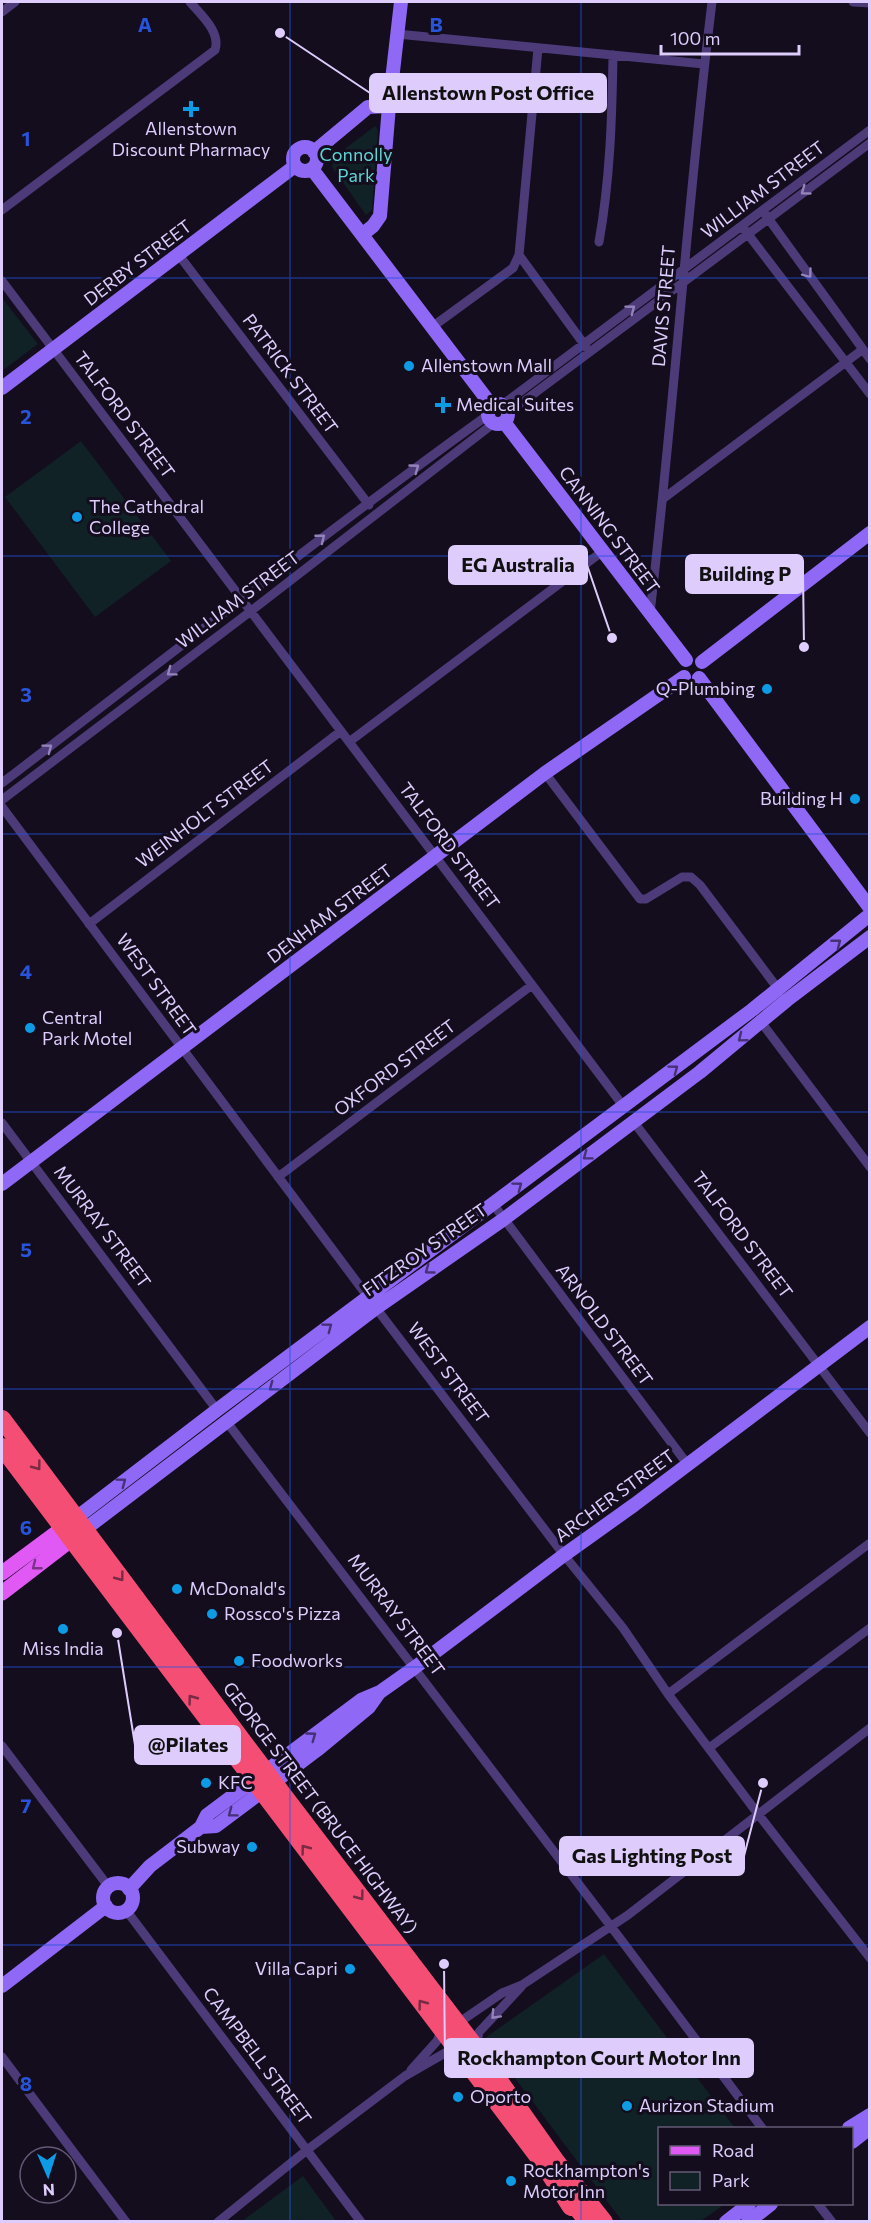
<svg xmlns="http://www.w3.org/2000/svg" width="871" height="2223" font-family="Commissioner,sans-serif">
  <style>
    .green { fill: #102226 }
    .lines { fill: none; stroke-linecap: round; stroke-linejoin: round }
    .street { stroke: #4c3a79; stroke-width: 9 }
    .secondary { stroke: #8f68f6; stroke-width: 14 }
    .primary { stroke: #e159f5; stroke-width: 15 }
    .highway { stroke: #f54e75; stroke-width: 18 }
    .oneway { stroke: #9483ba }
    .oneway2 { stroke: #453174 }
    .oneway3 { stroke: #792a45 }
    .oneway4 { stroke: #7a3389 }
    .grid { fill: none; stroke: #2754da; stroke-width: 1.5; stroke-opacity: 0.55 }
    .poi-dot { fill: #0e9be6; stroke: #130d1d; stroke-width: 2 }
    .labels { text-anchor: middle; stroke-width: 6; stroke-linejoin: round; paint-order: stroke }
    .poi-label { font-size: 18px; fill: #ddccfc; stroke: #130d1d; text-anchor: start }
    .park-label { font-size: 18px; fill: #5dd7d6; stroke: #130d1d }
    .street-label { font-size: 18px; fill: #ddccfc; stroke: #130d1d }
    .grid-label { font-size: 20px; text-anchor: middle; font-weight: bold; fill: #2754da; stroke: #130d1d; stroke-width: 6; stroke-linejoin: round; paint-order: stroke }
    .leader { fill: none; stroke: #ddccfc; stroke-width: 2 }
    .callout-dot { fill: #ddccfc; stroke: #130d1d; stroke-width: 2 }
    .callout { fill: #ddccfc; stroke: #ddccfc; stroke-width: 2 }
    .callout-label { font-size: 20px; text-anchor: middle; font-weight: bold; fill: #111 }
  </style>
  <rect width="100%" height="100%" fill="#130d1d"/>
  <path class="green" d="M 375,126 L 378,130 L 372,210 L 366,215 L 332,167 L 334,157 Z
    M 2,298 L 38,344 L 2,371 Z
    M 81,441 L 171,561 L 95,617 L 5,497 Z
    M 604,1954 L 735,2128 L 660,2128 L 660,2204 L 725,2204 L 701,2221 L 622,2221 L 485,2038 Z
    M 303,2176 L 336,2221 L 242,2221 Z"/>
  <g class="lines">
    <path class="street" d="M 853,2 L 870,3
      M 2,12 L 15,2
      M 397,34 L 704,64
      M 2,210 L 215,50 C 221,32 201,15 190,2
      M 765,214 L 870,359
      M 744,229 L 870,394
      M 599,242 C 610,180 612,119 613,55
      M 178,254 L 369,505
      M 519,255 L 538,48
      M 2,281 L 624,1107
      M 432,327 L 513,268 L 519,255 L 586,347
      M 502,405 L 870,130
      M 508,413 L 870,143
      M 664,498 L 862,350
      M 650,613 C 674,409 687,205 712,2
      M 349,742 L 603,551
      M 545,773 L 640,899 L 646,899 L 682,877 L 691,877 L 700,885 L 779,990
      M 2,783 C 164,660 323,534 488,415
      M 2,800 L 251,611 L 494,423
      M 2,807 L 368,1297
      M 89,924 L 341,731
      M 761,1022 L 870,1167
      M 633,1121 L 870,1433
      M 2,1123 L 217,1410
      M 278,1177 L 532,985
      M 493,1204 L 688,1465
      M 376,1308 L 564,1555 L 623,1628 L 668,1694 L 758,1814 L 870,1958
      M 226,1421 L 622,1941 L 762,2128
      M 668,1694 L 870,1543
      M 2,1746 L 108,1886
      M 709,1748 L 870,1628
      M 126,1910 L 361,2222
      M 459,2026 L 464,2019 L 502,1993 L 522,1985 L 628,1915 L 870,1728
      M 476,2046 L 479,2032 L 521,1987
      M 2,2057 L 126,2222
      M 411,2070 L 437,2041 L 442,2030
      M 818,2204 L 832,2222
      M 218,2222 L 307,2150 L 405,2076 L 445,2053 L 459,2053"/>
    <path class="secondary" d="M293 159a12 12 0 1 1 24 0a12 12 0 1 1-24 0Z
      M 314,152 L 368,107 L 389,106
      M 312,169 L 492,406
      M 363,234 L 373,226 L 380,216 L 389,106 L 401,2
      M 2,388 L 295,166
      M488 414a10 10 0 1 1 20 0a10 10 0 1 1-20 0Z
      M 504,422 L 686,660
      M 702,662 L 870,533
      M 699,678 L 870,908
      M 2,1184 L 545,773 L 684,677
      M 76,1518 L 217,1410 L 752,1010 L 867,917
      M 84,1530 L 376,1308 L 504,1219 L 700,1072 L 787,1000 L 870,937
      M 201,1827 L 216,1826 L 317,1750 L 369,1707 L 379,1693
      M103 1898a15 15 0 1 1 30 0a15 15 0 1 1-30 0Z
      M 129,1889 L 150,1866 L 201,1827 L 207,1815 L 361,1700 L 380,1692 L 414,1668 L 564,1555 L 634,1505 L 870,1327
      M 2,1986 L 106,1906
      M 849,2128 L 870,2115
      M 852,2142 L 870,2128
      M 726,2222 L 749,2204
      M 748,2222 L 771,2204"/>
    <path class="primary" d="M 2,1573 L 71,1522
      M 2,1593 L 80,1533"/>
    <path class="highway" d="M 2,1419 L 274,1783 L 476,2048 L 555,2160 L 604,2222
      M 2,1447 L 543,2163
      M 546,2168 L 571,2207
      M 567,2195 L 588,2222"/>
  </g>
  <defs><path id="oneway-chevron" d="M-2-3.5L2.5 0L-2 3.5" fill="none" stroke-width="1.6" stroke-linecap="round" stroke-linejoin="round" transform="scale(1.5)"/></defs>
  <g class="oneway">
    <use href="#oneway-chevron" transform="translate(805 191) rotate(144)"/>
    <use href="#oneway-chevron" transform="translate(808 274) rotate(54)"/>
    <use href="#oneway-chevron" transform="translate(631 309) rotate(-37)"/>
    <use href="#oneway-chevron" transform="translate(415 468) rotate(-36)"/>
    <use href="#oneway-chevron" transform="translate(321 538) rotate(-38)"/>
    <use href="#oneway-chevron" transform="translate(171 672) rotate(143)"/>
    <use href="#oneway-chevron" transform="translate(48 748) rotate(-37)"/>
    <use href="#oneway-chevron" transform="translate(495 2015) rotate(133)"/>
  </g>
  <g class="oneway2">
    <use href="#oneway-chevron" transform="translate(837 943) rotate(-38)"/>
    <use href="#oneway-chevron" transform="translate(742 1038) rotate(141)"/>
    <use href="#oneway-chevron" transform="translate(674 1069) rotate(-37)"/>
    <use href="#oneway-chevron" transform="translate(587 1156) rotate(143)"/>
    <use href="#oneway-chevron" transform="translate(518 1186) rotate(-37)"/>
    <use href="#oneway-chevron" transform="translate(429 1270) rotate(144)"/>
    <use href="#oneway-chevron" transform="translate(328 1327) rotate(-37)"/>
    <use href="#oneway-chevron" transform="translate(273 1387) rotate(143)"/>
    <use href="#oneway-chevron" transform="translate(122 1482) rotate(-37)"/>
    <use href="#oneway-chevron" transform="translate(312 1736) rotate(-36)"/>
    <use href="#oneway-chevron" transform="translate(232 1813) rotate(143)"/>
  </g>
  <g class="oneway3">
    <use href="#oneway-chevron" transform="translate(37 1466) rotate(53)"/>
    <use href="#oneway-chevron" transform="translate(120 1577) rotate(53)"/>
    <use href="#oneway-chevron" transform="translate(192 1699) rotate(-127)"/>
    <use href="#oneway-chevron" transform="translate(305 1849) rotate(-127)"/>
    <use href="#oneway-chevron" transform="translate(360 1896) rotate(53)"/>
    <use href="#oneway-chevron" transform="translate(422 2004) rotate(-127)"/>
  </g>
  <use class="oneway4" href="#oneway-chevron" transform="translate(36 1566) rotate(142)"/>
  <path class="grid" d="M 290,2 L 290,2222M 581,2 L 581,2222M 2,278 L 870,278M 2,556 L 870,556M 2,834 L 870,834M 2,1112 L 870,1112M 2,1389 L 870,1389M 2,1667 L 870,1667M 2,1945 L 870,1945"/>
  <g class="poi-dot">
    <path d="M188 100h6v6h6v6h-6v6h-6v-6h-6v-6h6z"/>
    <circle cx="409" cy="366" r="6"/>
    <path d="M440 396h6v6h6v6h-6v6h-6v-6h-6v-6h6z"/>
    <circle cx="77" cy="517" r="6"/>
    <circle cx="767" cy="689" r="6"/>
    <circle cx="855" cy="799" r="6"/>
    <circle cx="30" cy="1028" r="6"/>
    <circle cx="177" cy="1589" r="6"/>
    <circle cx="212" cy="1614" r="6"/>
    <circle cx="63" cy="1629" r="6"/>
    <circle cx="239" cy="1661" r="6"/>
    <circle cx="206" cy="1783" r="6"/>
    <circle cx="252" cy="1847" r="6"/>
    <circle cx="350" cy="1969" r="6"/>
    <circle cx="458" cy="2097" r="6"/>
    <circle cx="627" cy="2106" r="6"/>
    <circle cx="511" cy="2181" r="6"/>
  </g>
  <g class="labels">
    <g class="poi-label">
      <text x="191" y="135" text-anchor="middle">Allenstown<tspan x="191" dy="21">Discount Pharmacy</tspan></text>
      <text x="421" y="372">Allenstown Mall</text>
      <text x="456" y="411">Medical Suites</text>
      <text x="89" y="513">The Cathedral<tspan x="89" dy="21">College</tspan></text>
      <text x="755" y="695" text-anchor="end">Q-Plumbing</text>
      <text x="843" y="805" text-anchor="end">Building H</text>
      <text x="42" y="1024">Central<tspan x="42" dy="21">Park Motel</tspan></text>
      <text x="189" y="1595">McDonald's</text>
      <text x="224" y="1620">Rossco's Pizza</text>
      <text x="63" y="1655" text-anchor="middle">Miss India</text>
      <text x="251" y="1667">Foodworks</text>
      <text x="218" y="1789">KFC</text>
      <text x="240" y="1853" text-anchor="end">Subway</text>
      <text x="338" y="1975" text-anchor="end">Villa Capri</text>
      <text x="470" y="2103">Oporto</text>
      <text x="639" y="2112">Aurizon Stadium</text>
      <text x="523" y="2177">Rockhampton's<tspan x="523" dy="21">Motor Inn</tspan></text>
    </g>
    <g class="park-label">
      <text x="356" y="161">Connolly<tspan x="356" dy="21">Park</tspan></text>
    </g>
    <g class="street-label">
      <text transform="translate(763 190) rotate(-37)" y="6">WILLIAM STREET</text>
      <text transform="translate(138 263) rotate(-37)" y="6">DERBY STREET</text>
      <text transform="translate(664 306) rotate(-85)" y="6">DAVIS STREET</text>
      <text transform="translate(290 374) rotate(53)" y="6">PATRICK STREET</text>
      <text transform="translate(124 415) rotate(53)" y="6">TALFORD STREET</text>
      <text transform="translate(609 530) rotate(53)" y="6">CANNING STREET</text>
      <text transform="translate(238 600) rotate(-37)" y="6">WILLIAM STREET</text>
      <text transform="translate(205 814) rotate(-37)" y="6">WEINHOLT STREET</text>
      <text transform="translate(449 846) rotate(53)" y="6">TALFORD STREET</text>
      <text transform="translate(330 914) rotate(-37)" y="6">DENHAM STREET</text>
      <text transform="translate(156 985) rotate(54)" y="6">WEST STREET</text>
      <text transform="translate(395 1068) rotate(-37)" y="6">OXFORD STREET</text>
      <text transform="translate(102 1227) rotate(53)" y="6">MURRAY STREET</text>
      <text transform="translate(742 1235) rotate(53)" y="6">TALFORD STREET</text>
      <text transform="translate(425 1250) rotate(-35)" y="6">FITZROY STREET</text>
      <text transform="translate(604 1325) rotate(53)" y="6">ARNOLD STREET</text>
      <text transform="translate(448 1373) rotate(53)" y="6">WEST STREET</text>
      <text transform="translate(615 1496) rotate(-36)" y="6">ARCHER STREET</text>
      <text transform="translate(396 1615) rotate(53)" y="6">MURRAY STREET</text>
      <text transform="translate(320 1808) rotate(53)" y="6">GEORGE STREET (BRUCE HIGHWAY)</text>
      <text transform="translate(257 2056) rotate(53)" y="6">CAMPBELL STREET</text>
    </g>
  </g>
  <g class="grid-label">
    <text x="145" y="32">A</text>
    <text x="436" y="32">B</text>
    <text x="26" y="146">1</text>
    <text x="26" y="424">2</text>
    <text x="26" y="702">3</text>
    <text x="26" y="979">4</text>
    <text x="26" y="1257">5</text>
    <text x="26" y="1535">6</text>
    <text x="26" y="1813">7</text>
    <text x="26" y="2091">8</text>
  </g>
  <path class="leader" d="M280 33L370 93M612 638L587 565M804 647L803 574M117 1633L135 1745M763 1783L744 1856M444 1964L445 2058"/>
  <g class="callout-dot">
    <circle cx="280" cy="33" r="6"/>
    <circle cx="612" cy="638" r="6"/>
    <circle cx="804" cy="647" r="6"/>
    <circle cx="117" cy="1633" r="6"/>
    <circle cx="763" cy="1783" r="6"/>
    <circle cx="444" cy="1964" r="6"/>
  </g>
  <g class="callout">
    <rect x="370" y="74" width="236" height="38" rx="6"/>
    <rect x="449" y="546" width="138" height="38" rx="6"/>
    <rect x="686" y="555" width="117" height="38" rx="6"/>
    <rect x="135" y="1726" width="105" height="38" rx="6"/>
    <rect x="560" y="1837" width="184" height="38" rx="6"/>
    <rect x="445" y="2039" width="308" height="38" rx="6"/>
  </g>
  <g class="callout-label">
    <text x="488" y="100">Allenstown Post Office</text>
    <text x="518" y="572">EG Australia</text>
    <text x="745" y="581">Building P</text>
    <text x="188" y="1752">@Pilates</text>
    <text x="652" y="1863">Gas Lighting Post</text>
    <text x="599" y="2065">Rockhampton Court Motor Inn</text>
  </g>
  <rect width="871" height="2223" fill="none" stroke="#ddccfc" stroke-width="6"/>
  <rect x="658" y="2127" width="195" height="78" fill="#130d1d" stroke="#645976" stroke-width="1.5"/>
  <rect x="670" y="2146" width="30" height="9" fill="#e159f5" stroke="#645976" stroke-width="1.5"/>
  <text x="712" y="2157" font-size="18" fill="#ddccfc">Road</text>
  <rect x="670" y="2172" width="30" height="18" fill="#102226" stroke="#645976" stroke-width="1.5"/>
  <text x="712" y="2187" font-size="18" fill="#ddccfc">Park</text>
  <g transform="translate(48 2175) rotate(177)"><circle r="28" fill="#130d1d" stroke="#645976" stroke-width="1.5"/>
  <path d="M0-4.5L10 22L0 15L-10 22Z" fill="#0e9be6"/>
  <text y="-9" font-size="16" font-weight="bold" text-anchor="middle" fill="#ddccfc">N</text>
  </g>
  <path d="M661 45v9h138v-9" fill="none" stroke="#ddccfc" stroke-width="3"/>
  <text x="670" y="45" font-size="18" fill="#ddccfc" stroke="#130d1d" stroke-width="4.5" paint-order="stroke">100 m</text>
</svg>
